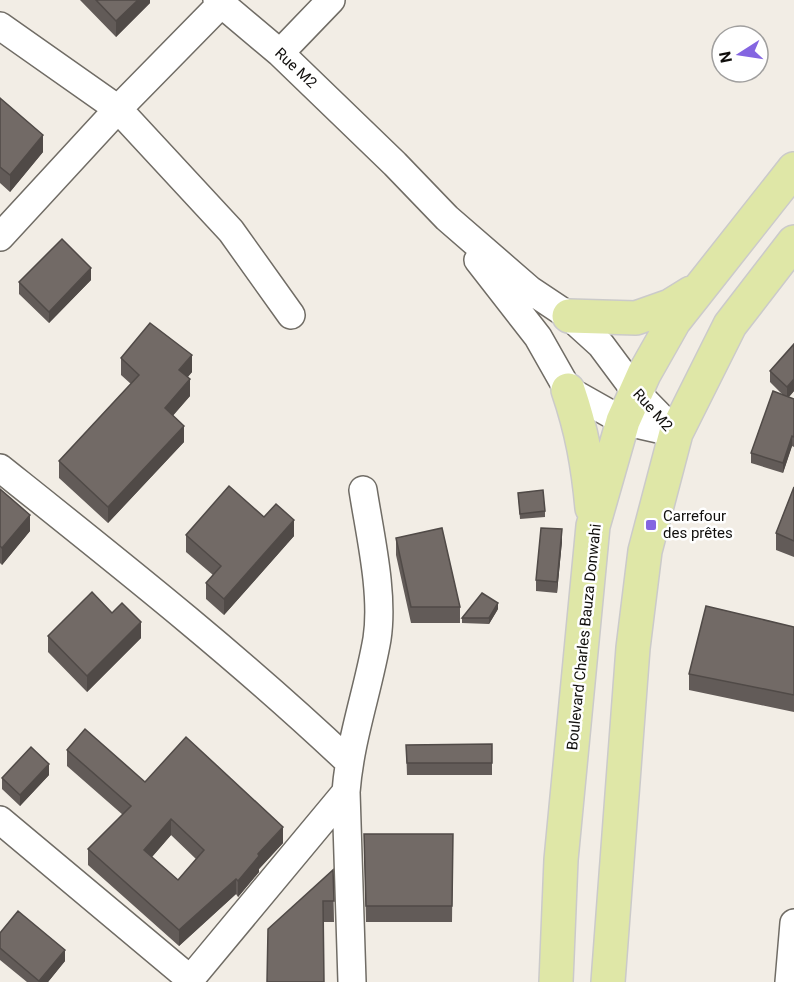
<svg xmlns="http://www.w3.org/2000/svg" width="794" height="982" font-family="Roboto,sans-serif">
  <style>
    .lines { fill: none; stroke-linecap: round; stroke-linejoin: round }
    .minor-casing { stroke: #706c65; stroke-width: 30 }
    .major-casing { stroke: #cbcaca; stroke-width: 36 }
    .minor { stroke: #fff; stroke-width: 27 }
    .major { stroke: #dfe7a7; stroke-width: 33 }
    .wall { fill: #625b58; fill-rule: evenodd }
    .shaded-wall { fill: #504a47 }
    .building { fill: #726a66; stroke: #504a47; stroke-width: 1.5; fill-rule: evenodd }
    .poi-dot { fill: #8465e1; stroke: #fff; stroke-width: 2 }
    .labels { text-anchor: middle; stroke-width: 5; stroke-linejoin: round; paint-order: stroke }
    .street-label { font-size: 15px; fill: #110f0d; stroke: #fff }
    .poi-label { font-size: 15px; fill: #110f0d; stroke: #fff; text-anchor: start }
  </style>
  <rect width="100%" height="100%" fill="#f2ede5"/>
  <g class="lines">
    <g class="minor-casing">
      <path id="minor" d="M 217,0 L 280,53 L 395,164 L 447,218 L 530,290 L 569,316 L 601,345 L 636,392 L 676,433
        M 0,26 L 118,109 L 231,231 L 291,315
        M 280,53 L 331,0
        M 0,237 L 118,109 L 221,4
        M 478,260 L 538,337 L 568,390 L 623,421 L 676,433
        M 0,468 C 119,563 238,657 348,761
        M 0,820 L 190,979
        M 188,982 L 346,792
        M 352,982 L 346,792 C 350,739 368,691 377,639 C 384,594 370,535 363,490
        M 789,982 L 794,923"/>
    </g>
    <g class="major-casing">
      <path id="major" d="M 569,316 L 636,318 L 670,306 L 691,293
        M 568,390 C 582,431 588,465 592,508
        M 556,982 L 561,860 L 593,526 L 623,421 L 644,374 L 674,321 L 794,169
        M 608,982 L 633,648 L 645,551 L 676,433 L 730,325 L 794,242"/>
    </g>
    <use href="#minor" class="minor"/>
    <use href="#major" class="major"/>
  </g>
  <path class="wall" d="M 80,0 L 150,0 L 150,3 L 116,37 Z
    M 0,98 L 43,152 L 10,192 L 0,183 Z
    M 91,280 L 49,323 L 19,294 L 19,282 Z
    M 121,358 L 192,372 L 188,377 L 190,396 L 173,415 L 184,442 L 108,523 L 59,478 L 59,461 L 131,384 L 121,375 Z
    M 770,371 L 794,391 L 789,397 L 794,399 L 794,447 L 792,446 L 783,473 L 751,463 L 751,453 L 782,394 L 770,382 Z
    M 794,487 L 794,557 L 776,550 L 776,533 Z
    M 0,489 L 30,531 L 2,565 L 0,563 Z
    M 518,493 L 545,511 L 545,517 L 520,519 Z
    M 264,517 L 294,536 L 224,615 L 206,599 L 206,583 L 213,575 L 186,552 L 186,535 Z
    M 396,538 L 460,607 L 460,623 L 411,623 L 396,555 Z
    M 562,541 L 557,593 L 536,591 L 536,580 Z
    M 498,609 L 489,624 L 462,623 L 462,618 Z
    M 112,613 L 141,638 L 87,692 L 48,652 L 48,636 Z
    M 794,627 L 794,712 L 689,690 L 689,674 Z
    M 492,744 L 492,775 L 407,775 L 406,745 Z
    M 67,750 L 145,782 L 283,843 L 259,869 L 259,872 L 238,897 L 236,894 L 179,946 L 88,865 L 88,849 L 123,815 L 67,766 ZM 171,835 L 196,859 L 178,880 L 152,857 Z
    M 49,775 L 20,806 L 2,789 L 2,778 Z
    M 364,834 L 453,834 L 452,922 L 366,922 Z
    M 333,870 L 334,922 L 323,922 L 267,982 Z
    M 0,933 L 65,961 L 48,982 L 27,982 L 0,960 Z"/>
  <path class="shaded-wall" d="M 138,0 L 150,0 L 150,3 L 116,37 L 116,21 Z
    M 43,135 L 43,152 L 10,192 L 10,175 Z
    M 91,268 L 91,280 L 49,323 L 49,312 Z
    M 192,355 L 192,372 L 179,386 L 179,370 Z
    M 190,379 L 190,396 L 165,425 L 165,408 Z
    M 794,379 L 794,391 L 787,399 L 787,387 Z
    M 184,426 L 184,442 L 108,523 L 108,507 Z
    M 792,436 L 792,446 L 783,473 L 783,463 Z
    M 30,515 L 30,531 L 2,565 L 2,548 Z
    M 294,520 L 294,536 L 224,615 L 224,599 Z
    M 562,529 L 562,541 L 557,593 L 557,582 Z
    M 498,603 L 498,609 L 489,624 L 489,618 Z
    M 141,622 L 141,638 L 87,692 L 87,676 Z
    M 49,764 L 49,775 L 20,806 L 20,795 Z
    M 171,819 L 171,835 L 144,866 L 144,850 Z
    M 283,827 L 283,843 L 259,869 L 259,872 L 238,897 L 238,881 L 258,854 Z
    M 236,879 L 236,894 L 179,946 L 179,930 Z
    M 65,950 L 65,961 L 48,982 L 39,982 Z"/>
  <path class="building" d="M 96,0 L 138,0 L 116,21 Z
    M 0,98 L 43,135 L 10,175 L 0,167 Z
    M 62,239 L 91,268 L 49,312 L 19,282 Z
    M 150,323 L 192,355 L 179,370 L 190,379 L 165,408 L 184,426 L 108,507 L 59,461 L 139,375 L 121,358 Z
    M 794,344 L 794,379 L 787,387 L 770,371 Z
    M 773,391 L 794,399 L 794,437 L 792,436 L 783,463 L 751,453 Z
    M 229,486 L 264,517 L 276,504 L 294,520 L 224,599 L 206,583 L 221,566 L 186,535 Z
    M 794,487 L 794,541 L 776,533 Z
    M 0,489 L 30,515 L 2,548 L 0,546 Z
    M 543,490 L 545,511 L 520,514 L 518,493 Z
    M 442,528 L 460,607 L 411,607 L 396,538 Z
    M 541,528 L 562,529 L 557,582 L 536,580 Z
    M 92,592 L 112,613 L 122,603 L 141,622 L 87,676 L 48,636 Z
    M 482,593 L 498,603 L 489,618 L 462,618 Z
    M 706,606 L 794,627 L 794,695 L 689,674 Z
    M 85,729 L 145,782 L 186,737 L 283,827 L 258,854 L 259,856 L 238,881 L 236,879 L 179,930 L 88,849 L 131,806 L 67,750 ZM 171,819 L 204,850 L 178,880 L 144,850 Z
    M 492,744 L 492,763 L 407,763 L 406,745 Z
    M 31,747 L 49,764 L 20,795 L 2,778 Z
    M 364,834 L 453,834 L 452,906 L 366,906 Z
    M 333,870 L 334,901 L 323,901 L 324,982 L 267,982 L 268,929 Z
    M 18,911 L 65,950 L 39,981 L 0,948 L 0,933 Z"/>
  <rect class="poi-dot" x="645" y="519" width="12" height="12" rx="3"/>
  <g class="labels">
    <g class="street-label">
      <text transform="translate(296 68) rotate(43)" y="5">Rue M2</text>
      <text transform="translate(653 410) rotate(48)" y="5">Rue M2</text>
      <text transform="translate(584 637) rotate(-84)" y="5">Boulevard Charles Bauza Donwahi</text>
    </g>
    <g class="poi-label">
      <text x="663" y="521">Carrefour<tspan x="663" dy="17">des prêtes</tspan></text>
    </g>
  </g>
  <g transform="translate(740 54) rotate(258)"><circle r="28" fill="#ffffff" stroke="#a09f9e" stroke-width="1.5"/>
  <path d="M0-4.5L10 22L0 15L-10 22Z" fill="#8465e1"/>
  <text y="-9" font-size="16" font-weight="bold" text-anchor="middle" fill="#110f0d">N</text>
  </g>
</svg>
